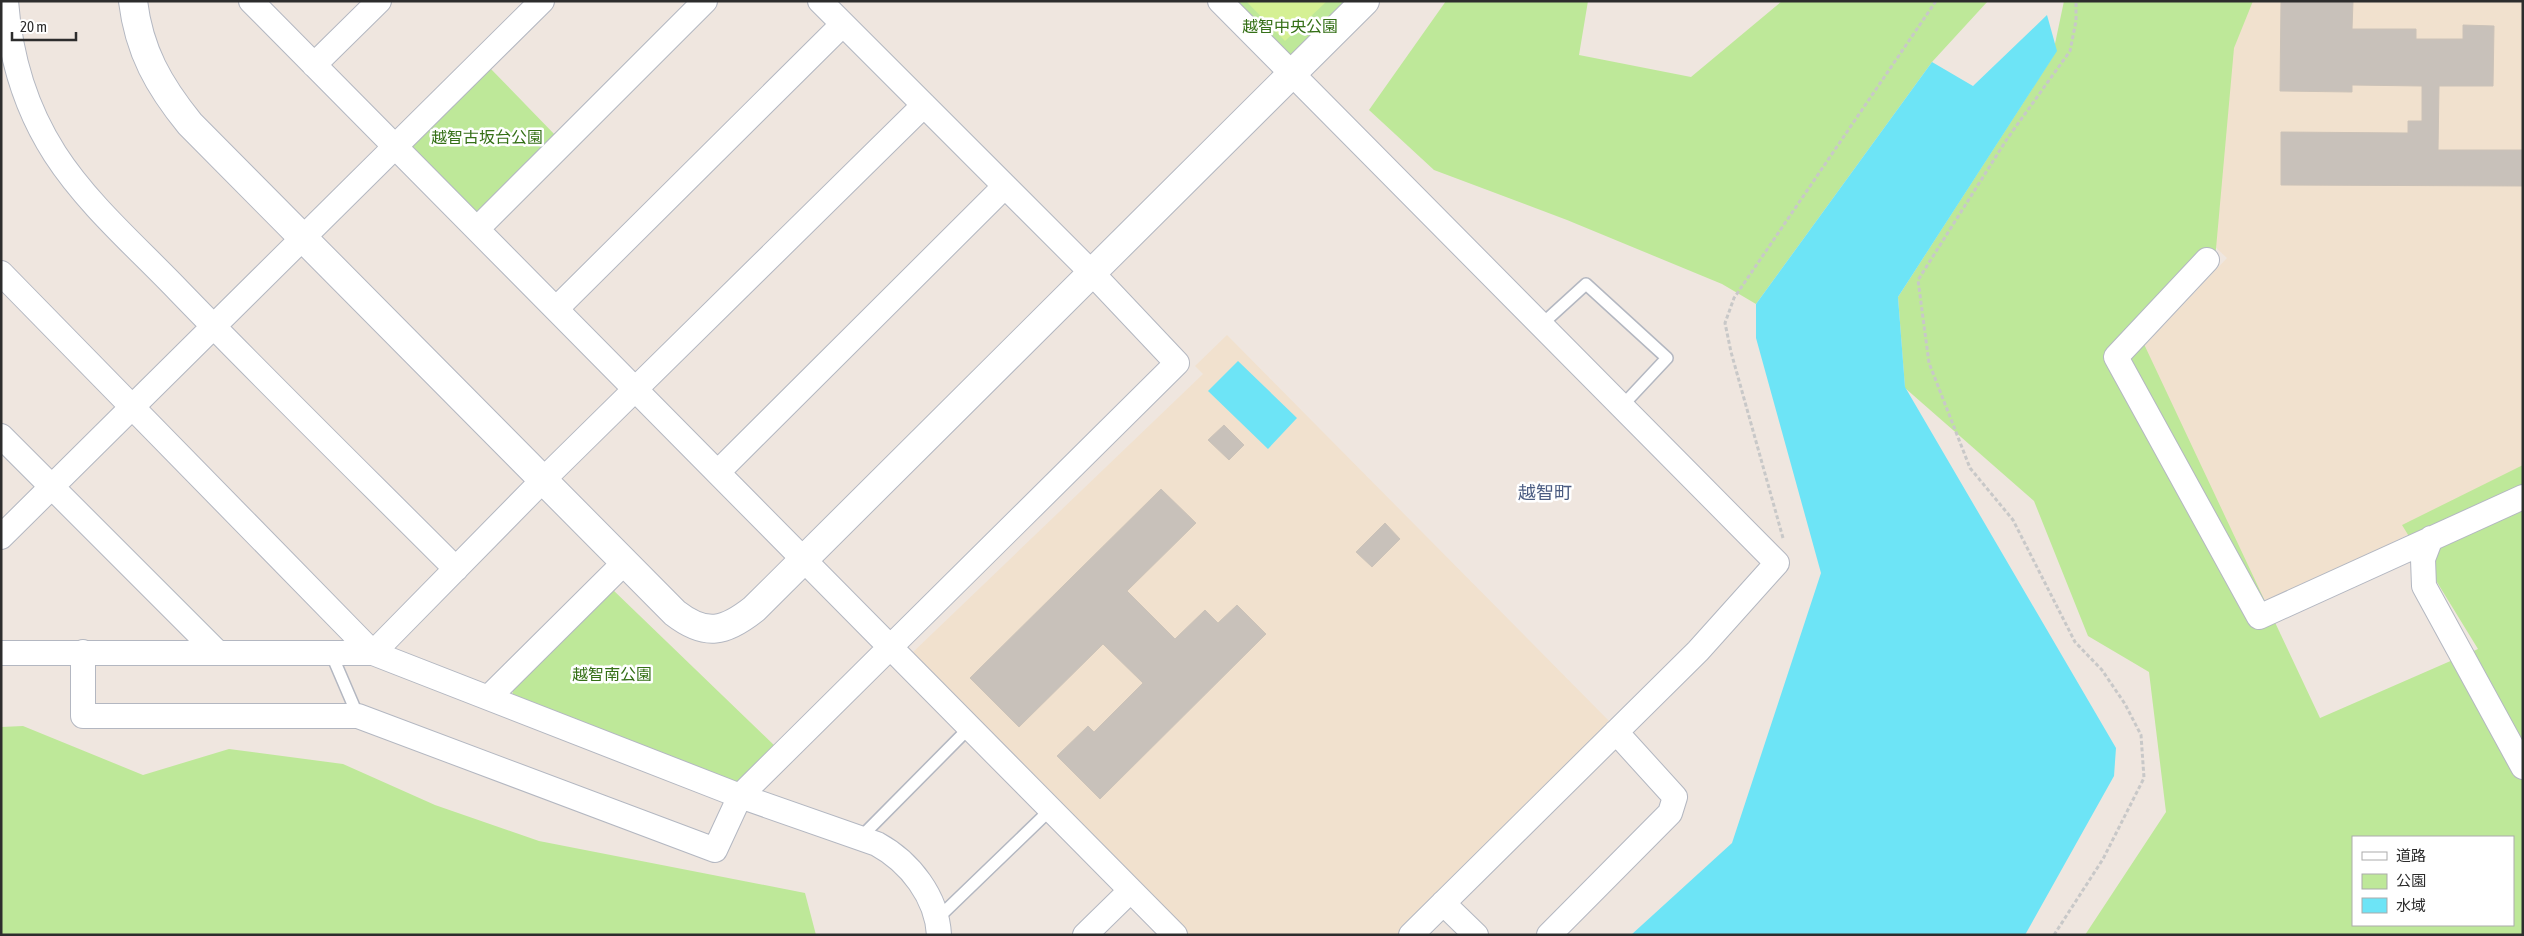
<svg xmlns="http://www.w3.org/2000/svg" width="2524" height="936" font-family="'Asap Condensed','Noto Sans JP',sans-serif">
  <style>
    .education { fill: #f1e1ce }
    .green { fill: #bee899; fill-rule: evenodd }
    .pitch { fill: #d5f094 }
    .water { fill: #6de4f6 }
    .building { fill: #c8c1ba; stroke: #cbc2b8 }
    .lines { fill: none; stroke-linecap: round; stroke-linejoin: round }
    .lane-casing { stroke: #b3b7c1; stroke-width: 14 }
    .street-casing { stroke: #b3b7c1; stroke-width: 26 }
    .secondary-casing { stroke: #b3b7c1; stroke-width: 30 }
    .path { stroke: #c8c8c8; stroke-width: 3; stroke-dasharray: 4 2.5; stroke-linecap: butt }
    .lane { stroke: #fff; stroke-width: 11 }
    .street { stroke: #fff; stroke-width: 24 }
    .secondary { stroke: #fff; stroke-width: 28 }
    .labels { text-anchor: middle; stroke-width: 5; stroke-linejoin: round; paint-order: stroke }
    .park-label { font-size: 16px; fill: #357017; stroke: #fff }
    .neighbourhood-label { font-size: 18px; fill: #4a5b81; stroke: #fff }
  </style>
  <rect width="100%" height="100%" fill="#efe6df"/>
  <path class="education" d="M 2226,1 L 2523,1 L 2523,477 L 2273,602 L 2264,599 L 2134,367 L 2133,358 L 2227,258 L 2146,183 Z
    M 1227,335 L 1612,724 L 1399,935 L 1185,935 L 911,654 L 1203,374 L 1195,366 Z"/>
  <path class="green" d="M 1231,1 L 1351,1 L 1290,62 Z
    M 1446,1 L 1588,1 L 1579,55 L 1691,77 L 1782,1 L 1988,1 L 1932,62 L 1756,304 L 1722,284 L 1567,220 L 1434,170 L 1369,110 Z
    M 2064,1 L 2253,1 L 2234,48 L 2214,271 L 2143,342 L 2320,718 L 2478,649 L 2402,525 L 2523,465 L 2523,935 L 2085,935 L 2166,812 L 2149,672 L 2088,636 L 2034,501 L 1905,388 L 1898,297 L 2052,58 ZM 2353,837 L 2513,837 L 2513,925 L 2353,925 Z
    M 489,67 L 557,137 L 472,217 L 404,150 Z
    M 611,588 L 776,747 L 742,781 L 730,784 L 512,701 L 513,688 Z
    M 23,726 L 143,775 L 229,749 L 343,764 L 435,805 L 539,841 L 805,893 L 816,935 L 1,935 L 1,727 Z"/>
  <path class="pitch" d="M 1246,1 L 1327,1 L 1285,41 Z"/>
  <path class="water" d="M 2047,15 L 2057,51 L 1898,297 L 1905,387 L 2116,748 L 2114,776 L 2025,935 L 1631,935 L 1732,843 L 1821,573 L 1756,338 L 1756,304 L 1932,62 L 1973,86 Z
    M 1238,361 L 1297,418 L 1268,449 L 1208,391 Z"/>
  <path class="building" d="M 2281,1 L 2353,1 L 2352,29 L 2416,29 L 2416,39 L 2463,39 L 2463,25 L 2494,26 L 2493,86 L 2439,86 L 2438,150 L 2523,150 L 2523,186 L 2281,185 L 2281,132 L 2408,133 L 2408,121 L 2422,121 L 2422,86 L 2352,85 L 2352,92 L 2280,91 Z
    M 1224,425 L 1244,445 L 1229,460 L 1208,440 Z
    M 1161,489 L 1196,523 L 1127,591 L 1175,639 L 1205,610 L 1218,623 L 1237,605 L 1266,634 L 1100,799 L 1057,756 L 1088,726 L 1094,732 L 1143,683 L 1103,644 L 1019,727 L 970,678 Z
    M 1385,523 L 1400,539 L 1372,567 L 1356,552 Z"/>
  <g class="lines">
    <g class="lane-casing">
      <path id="lane" d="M 1541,325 L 1586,284 L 1667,358 L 1622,406
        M 331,653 L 358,716
        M 859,839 L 969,728
        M 938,918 L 1050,810"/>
    </g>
    <g class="street-casing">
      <path id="street" d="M 6,1 C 10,55 26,109 55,154 C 88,205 137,247 179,291 C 270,385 363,476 456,569
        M 251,1 L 1175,935
        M 1220,1 L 1777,563 L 1698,651 L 1411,935
        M 314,65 L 379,1
        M 477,229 L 705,1
        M 2207,260 L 2116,357 L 2259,617 L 2523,497
        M 1,273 L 373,653 L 544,479 L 924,105
        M 556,309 L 843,24
        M 1,436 L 217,652
        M 718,472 L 1005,186
        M 1,537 L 542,1
        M 2431,538 L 2423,559 L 2424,586 L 2523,767
        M 83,652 L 83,716 L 358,716 L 715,850 L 740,796 L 1177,363 L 1092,273 L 820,1
        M 1,653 L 373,653 L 740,796 L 877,844 C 910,862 937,897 939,935
        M 489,697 L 625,562
        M 1443,903 L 1476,935
        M 1085,935 L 1130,891
        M 1549,935 L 1670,813 L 1675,797 L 1616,732"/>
    </g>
    <g class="secondary-casing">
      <path id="secondary" d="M 133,1 C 139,51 159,86 190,124 L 675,613 C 706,637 725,632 754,609 L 1365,1"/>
    </g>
    <path class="path" d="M 1783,538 L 1731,352 L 1725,323 L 1734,298 L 1936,1
      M 2054,935 L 2103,859 L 2144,778 L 2141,735 L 2125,704 L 2102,670 L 2075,642 L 2013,520 L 1970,468 L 1929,363 L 1918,280 L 2007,139 L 2070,51 L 2076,21 L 2076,1"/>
    <use href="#lane" class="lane"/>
    <use href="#street" class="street"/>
    <use href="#secondary" class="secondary"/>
  </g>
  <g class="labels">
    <g class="park-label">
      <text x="1290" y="32">越智中央公園</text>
      <text x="487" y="143">越智古坂台公園</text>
      <text x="612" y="680">越智南公園</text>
    </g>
    <g class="neighbourhood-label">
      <text x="1545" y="499">越智町</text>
    </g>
  </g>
  <rect width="2524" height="936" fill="none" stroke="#2d2d2d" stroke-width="5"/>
  <rect x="2352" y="836" width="162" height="90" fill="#ffffff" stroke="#ababab"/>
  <rect x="2362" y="852" width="25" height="8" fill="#ffffff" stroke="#ababab"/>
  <text x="2396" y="861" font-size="15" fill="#2d2d2d">道路</text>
  <rect x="2362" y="874" width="25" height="15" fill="#bee899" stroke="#ababab"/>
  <text x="2396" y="886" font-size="15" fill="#2d2d2d">公園</text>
  <rect x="2362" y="898" width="25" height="15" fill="#6de4f6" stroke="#ababab"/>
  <text x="2396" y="911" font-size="15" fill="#2d2d2d">水域</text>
  <path d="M12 32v8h64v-8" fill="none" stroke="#2d2d2d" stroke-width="2.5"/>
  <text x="20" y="32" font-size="15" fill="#2d2d2d" stroke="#ffffff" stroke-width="4" paint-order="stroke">20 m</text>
</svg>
